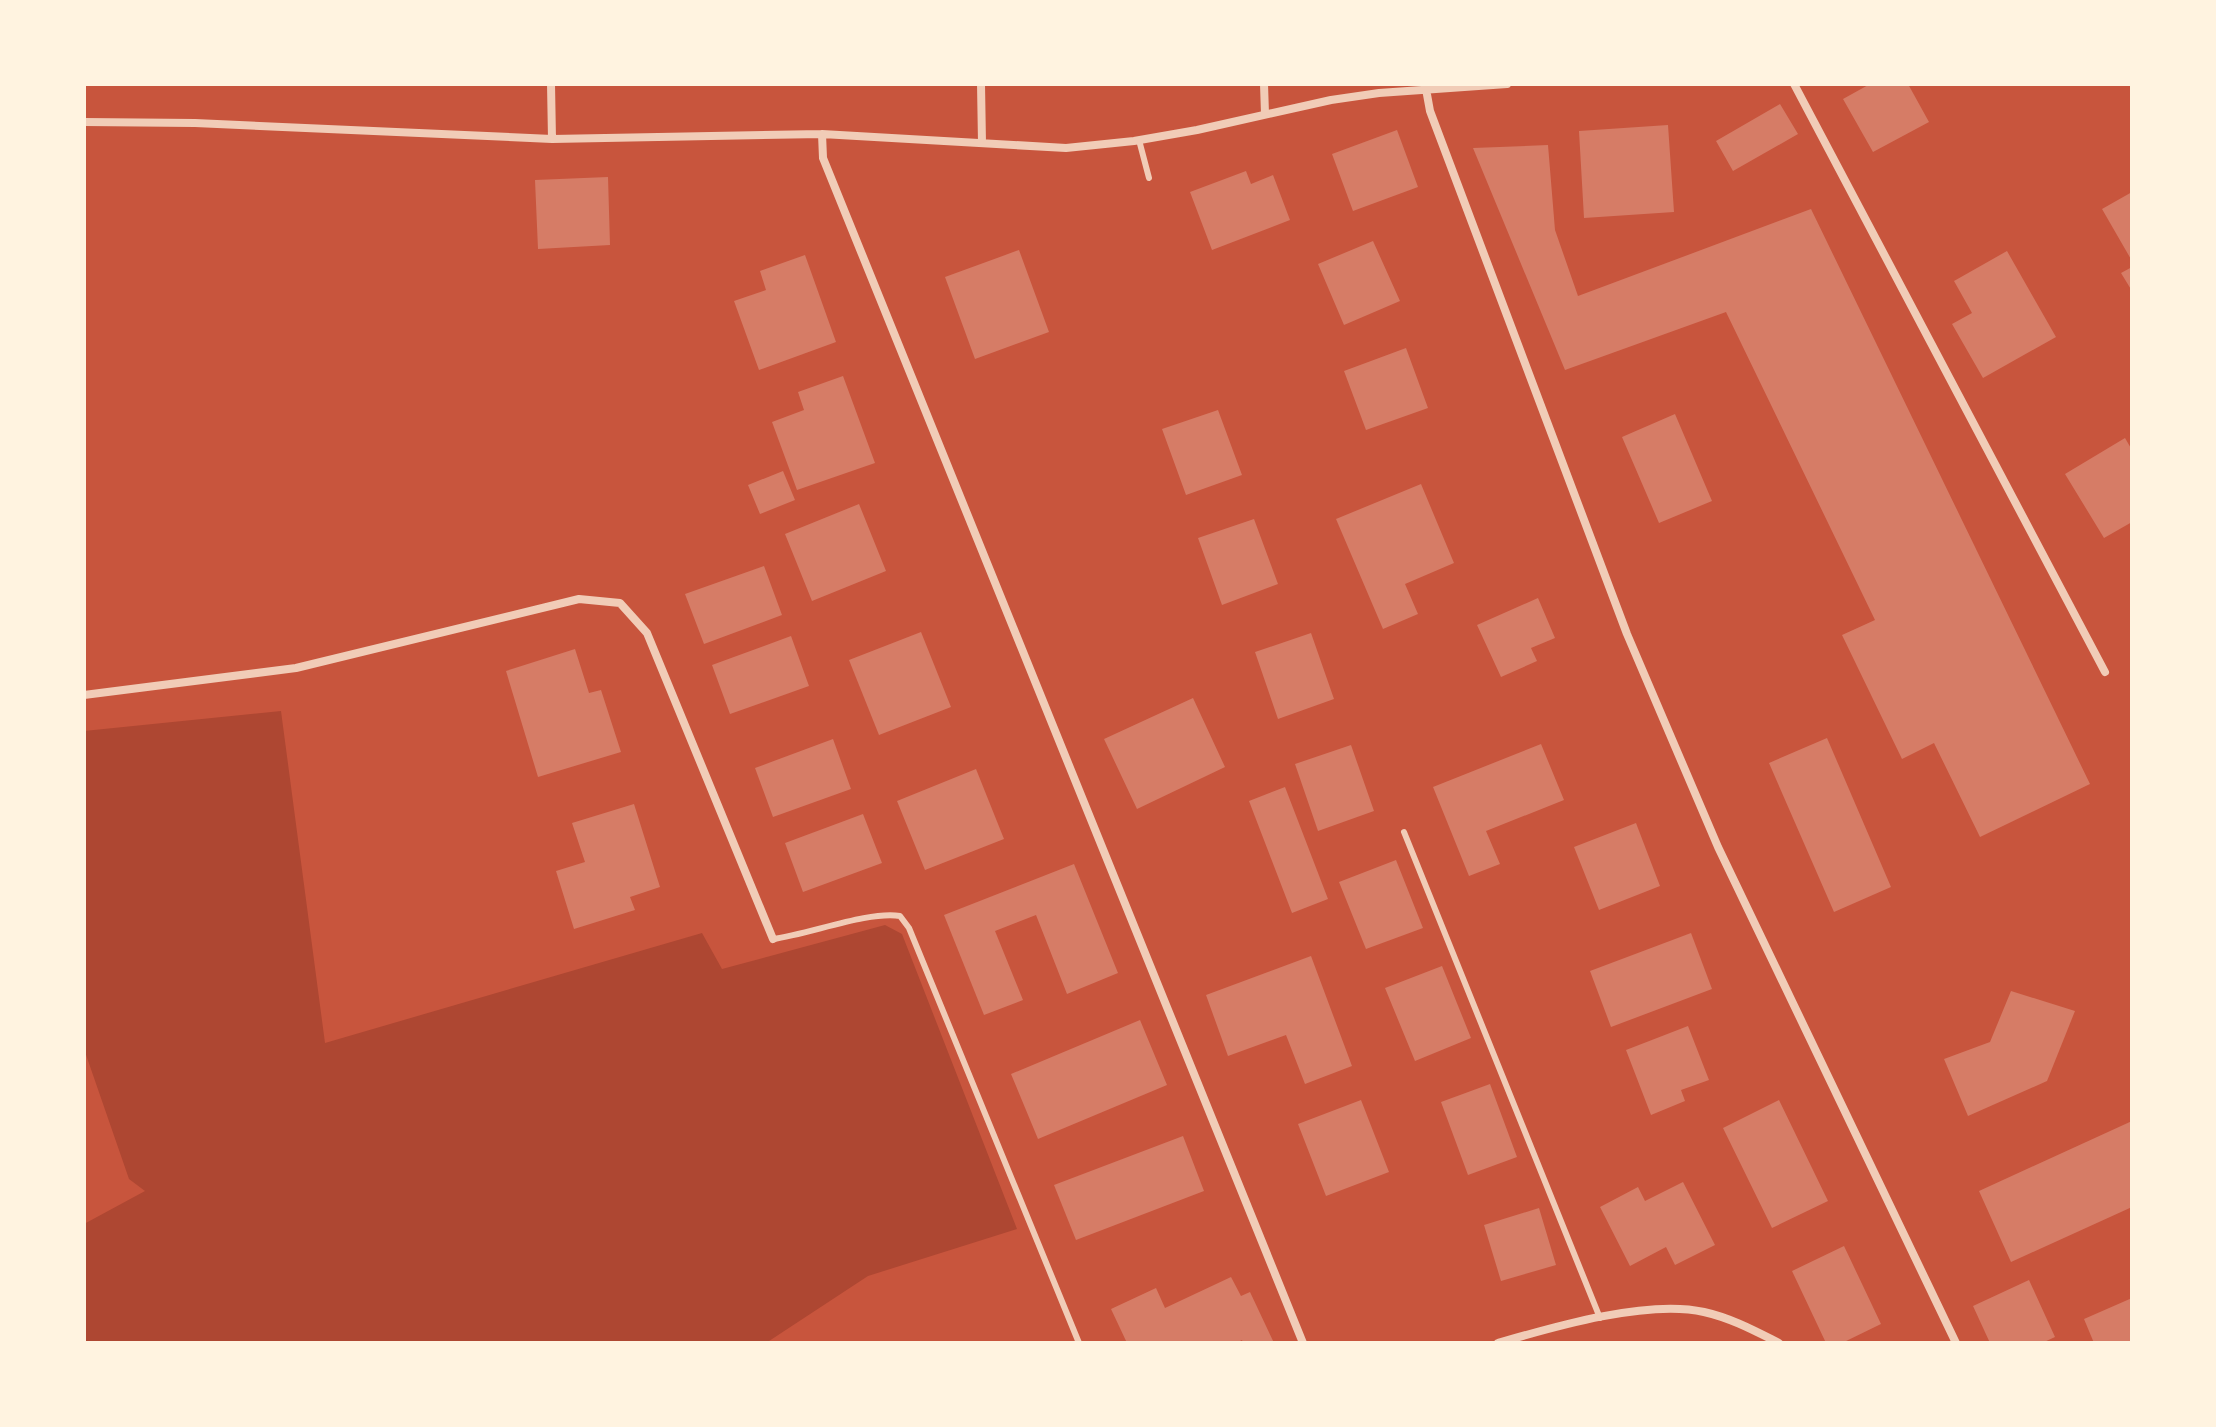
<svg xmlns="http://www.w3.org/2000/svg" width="2216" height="1427" font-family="'Source Sans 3',sans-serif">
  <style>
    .green { fill: #ae4732 }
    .building { fill: #d67c66 }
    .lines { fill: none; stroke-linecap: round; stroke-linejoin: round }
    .service { stroke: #f1ccb7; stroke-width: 6 }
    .minor { stroke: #f1ccb7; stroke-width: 8 }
  </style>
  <rect width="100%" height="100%" fill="#c8553d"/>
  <path class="green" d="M 281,711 L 325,1043 L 702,933 L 722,969 L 885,925 L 902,934 L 1017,1229 L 868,1276 L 766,1343 L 84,1343 L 84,1224 L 145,1191 L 129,1179 L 84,1049 L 84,731 Z"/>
  <path class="building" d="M 1870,84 L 1908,84 L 1929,122 L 1873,152 L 1843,99 Z
    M 1780,104 L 1798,134 L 1733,171 L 1716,141 Z
    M 1668,125 L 1674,212 L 1584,218 L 1579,131 Z
    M 1397,130 L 1418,187 L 1353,211 L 1332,154 Z
    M 1548,145 L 1555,230 L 1578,296 L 1811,209 L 2090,784 L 1980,837 L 1934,743 L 1902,759 L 1842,635 L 1875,620 L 1726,312 L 1565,370 L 1473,148 Z
    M 1246,171 L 1251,184 L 1273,175 L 1290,220 L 1212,250 L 1190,192 Z
    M 608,177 L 610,245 L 538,249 L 535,180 Z
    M 2132,192 L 2132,261 L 2102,209 Z
    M 1373,241 L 1400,301 L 1344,325 L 1318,264 Z
    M 1019,250 L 1049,332 L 975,359 L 945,277 Z
    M 2007,251 L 2056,337 L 1983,378 L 1952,324 L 1972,313 L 1954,281 Z
    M 805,255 L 836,342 L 759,370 L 734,301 L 766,290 L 760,271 Z
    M 2132,267 L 2132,291 L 2121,273 Z
    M 1406,348 L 1428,408 L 1366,430 L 1344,371 Z
    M 843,376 L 875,463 L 797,490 L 772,422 L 804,410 L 798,392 Z
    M 1218,410 L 1242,475 L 1186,495 L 1162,429 Z
    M 1675,414 L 1712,501 L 1659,523 L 1622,437 Z
    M 2125,438 L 2132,450 L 2132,522 L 2104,538 L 2065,474 Z
    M 783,471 L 795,500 L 760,514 L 748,485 Z
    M 1421,484 L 1454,563 L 1405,584 L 1418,614 L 1383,629 L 1336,519 Z
    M 859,504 L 886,571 L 812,601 L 785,534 Z
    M 1254,519 L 1278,584 L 1222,605 L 1198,538 Z
    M 764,566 L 782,615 L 704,644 L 685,594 Z
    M 1538,598 L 1555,638 L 1531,648 L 1537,661 L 1501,677 L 1477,625 Z
    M 921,632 L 951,707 L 879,735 L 849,660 Z
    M 1311,633 L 1334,699 L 1278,719 L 1255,652 Z
    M 791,636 L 809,686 L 730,714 L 712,665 Z
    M 575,649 L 589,693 L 601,690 L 621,752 L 538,777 L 506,671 Z
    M 1193,698 L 1225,767 L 1137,809 L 1104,739 Z
    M 1827,738 L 1891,887 L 1834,912 L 1769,763 Z
    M 833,739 L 851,789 L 773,817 L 755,768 Z
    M 1541,744 L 1564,800 L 1486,831 L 1500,864 L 1469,876 L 1433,787 Z
    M 1351,745 L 1374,811 L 1318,831 L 1295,764 Z
    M 976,769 L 1004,839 L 925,870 L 897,801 Z
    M 1285,787 L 1328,899 L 1292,913 L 1249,801 Z
    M 634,804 L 660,887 L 630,897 L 635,910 L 574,929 L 556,871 L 585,862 L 572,823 Z
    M 863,814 L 882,863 L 803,892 L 785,843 Z
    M 1636,823 L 1660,886 L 1599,910 L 1574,847 Z
    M 1396,860 L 1423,928 L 1366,949 L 1339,882 Z
    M 1074,864 L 1118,973 L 1067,994 L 1036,915 L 995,931 L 1023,1000 L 984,1015 L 944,915 Z
    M 1691,933 L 1712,989 L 1611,1027 L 1590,971 Z
    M 1311,956 L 1352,1066 L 1305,1084 L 1286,1035 L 1228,1056 L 1206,995 Z
    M 1442,966 L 1471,1038 L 1415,1061 L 1385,988 Z
    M 2011,991 L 2075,1011 L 2047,1081 L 1968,1116 L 1944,1059 L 1990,1042 Z
    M 1140,1020 L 1167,1085 L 1038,1139 L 1011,1074 Z
    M 1688,1026 L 1709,1080 L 1681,1090 L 1685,1101 L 1651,1115 L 1626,1050 Z
    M 1490,1084 L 1517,1157 L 1468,1175 L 1441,1102 Z
    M 1361,1100 L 1389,1172 L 1326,1196 L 1298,1124 Z
    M 1779,1100 L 1828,1201 L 1772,1228 L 1723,1128 Z
    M 2132,1121 L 2132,1207 L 2011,1262 L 1979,1191 Z
    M 1183,1136 L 1204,1191 L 1076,1240 L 1054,1185 Z
    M 1683,1182 L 1715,1245 L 1675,1265 L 1666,1247 L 1630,1266 L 1600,1207 L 1638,1187 L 1645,1201 Z
    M 1539,1208 L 1556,1265 L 1501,1281 L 1484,1225 Z
    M 1844,1246 L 1881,1324 L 1842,1343 L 1826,1343 L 1792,1271 Z
    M 1231,1277 L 1241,1296 L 1250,1292 L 1274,1343 L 1243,1343 L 1242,1340 L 1236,1343 L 1127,1343 L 1111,1309 L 1156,1288 L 1165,1308 Z
    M 2029,1280 L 2055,1337 L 2042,1343 L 1990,1343 L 1973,1306 Z
    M 2132,1298 L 2132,1343 L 2094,1343 L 2084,1319 Z"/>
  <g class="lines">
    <path class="service" d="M 1139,140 L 1149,178
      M 1404,832 L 1600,1318
      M 773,939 C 810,934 868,911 900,916 L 909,928 L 1079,1343"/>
    <path class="minor" d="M 551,84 L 552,139
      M 981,84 L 982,143
      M 1264,84 L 1265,114
      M 1794,84 L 2105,672
      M 1426,89 L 1430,111 L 1627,634 L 1718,847 L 1956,1343
      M 84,122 L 195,123 L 552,139 L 822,134 L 1066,148 L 1134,141 L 1197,130 L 1331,100 L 1379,93 L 1507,84
      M 822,134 L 823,158 L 1303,1343
      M 84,695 L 296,668 L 579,599 L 620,603 L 647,633 L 773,939
      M 1498,1343 C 1553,1327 1648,1299 1704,1312 C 1731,1318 1755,1331 1779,1343"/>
  </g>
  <rect width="2216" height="1427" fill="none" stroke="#fff3e0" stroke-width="172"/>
</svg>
